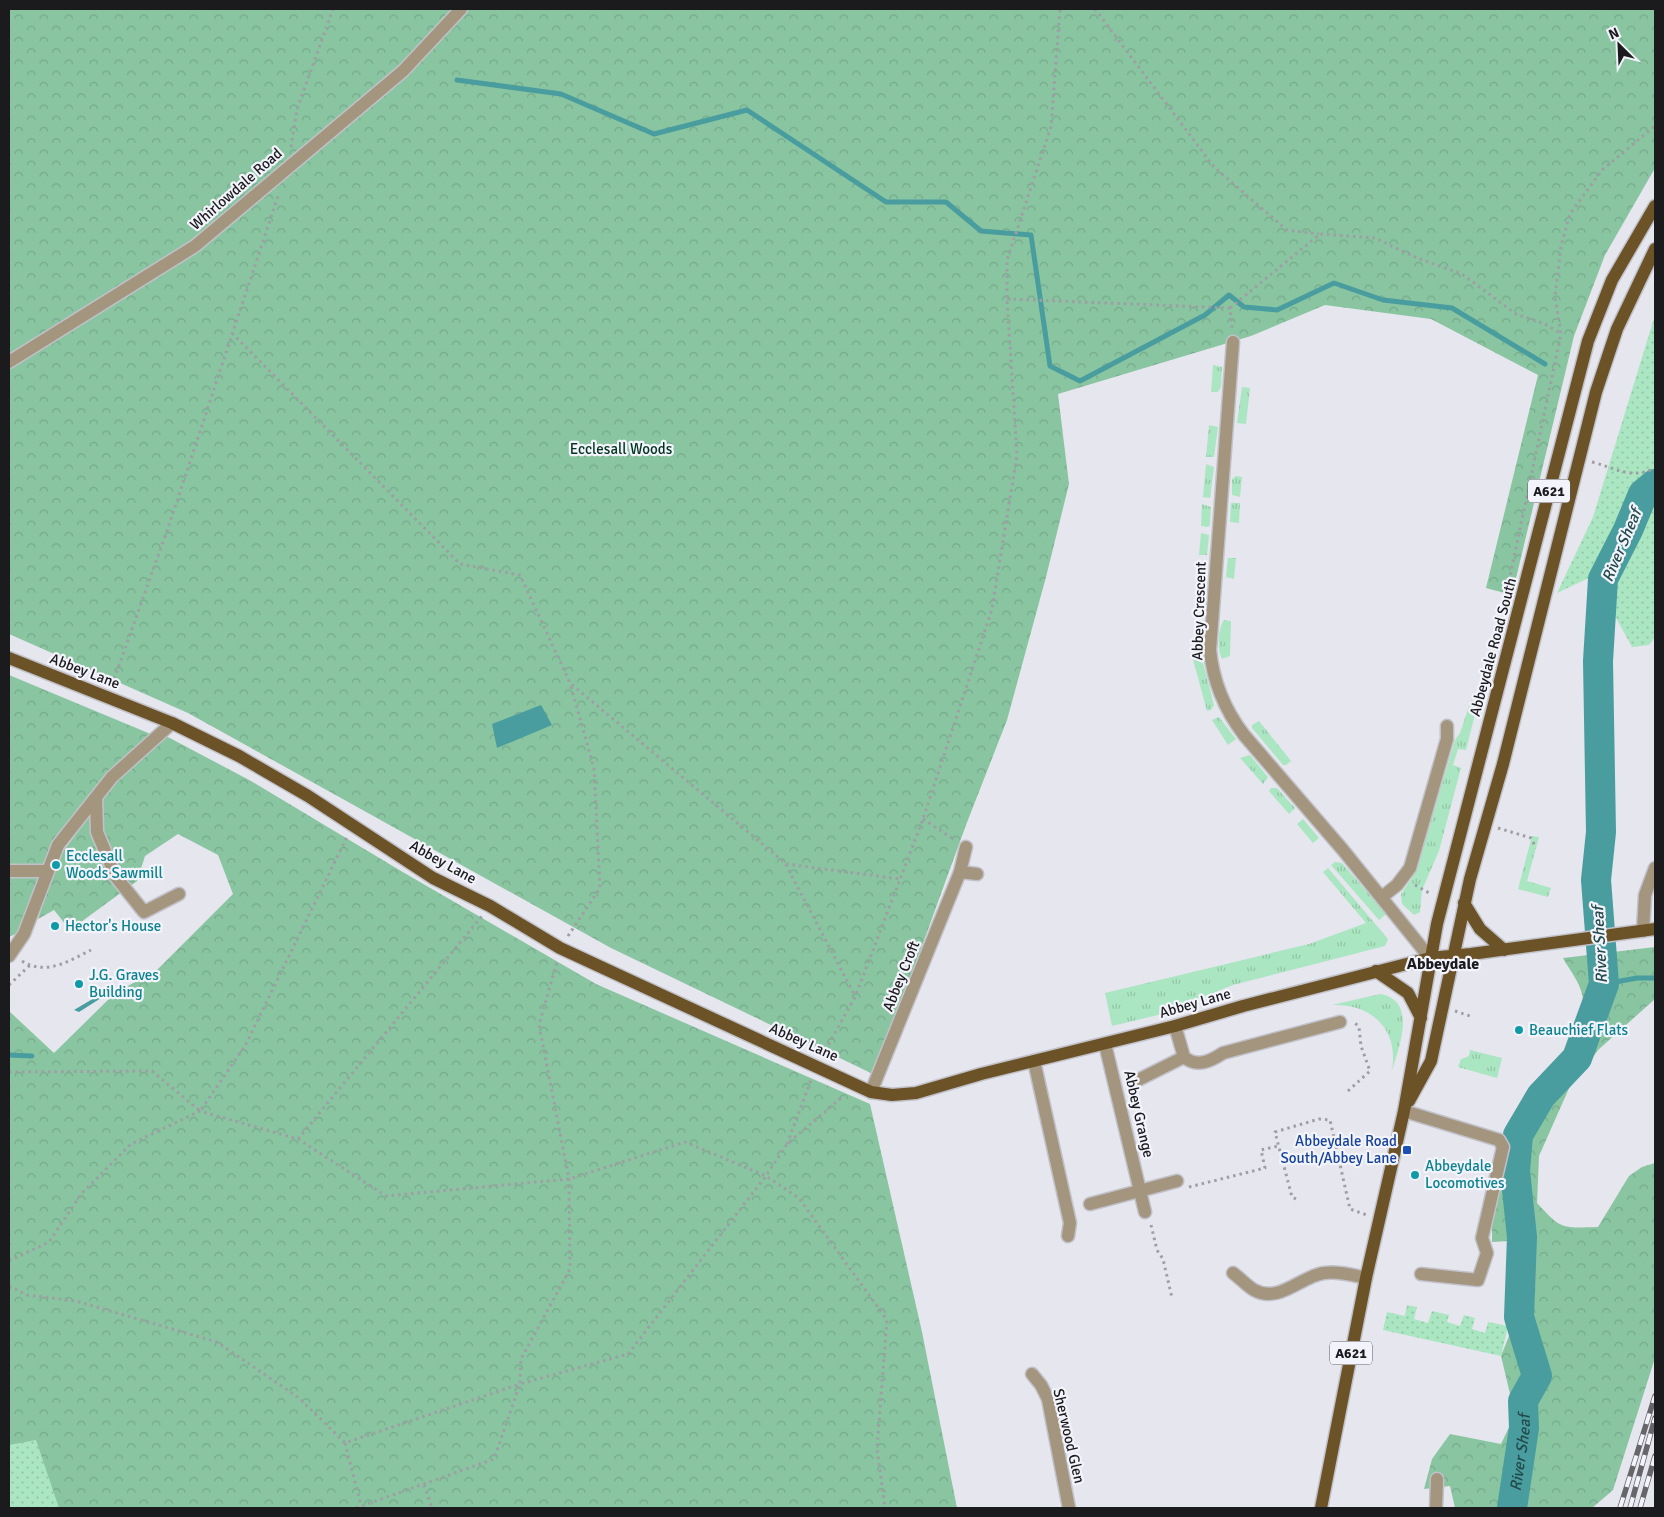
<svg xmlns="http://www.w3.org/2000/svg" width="1664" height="1517" font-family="Signika,sans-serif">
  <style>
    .grass { fill: url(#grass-tufts) }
    .forest { fill: url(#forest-crowns) }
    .park { fill: url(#park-dots) }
    .water { fill: #499d9f }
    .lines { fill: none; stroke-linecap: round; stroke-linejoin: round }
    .stream { stroke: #499d9f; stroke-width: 5 }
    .river { stroke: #499d9f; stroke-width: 30 }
    .minor-casing { stroke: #c1c1c9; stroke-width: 15 }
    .major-casing { stroke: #c1c1c9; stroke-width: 15 }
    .path { stroke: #9e9ea4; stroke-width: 3; stroke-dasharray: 2.5 4; stroke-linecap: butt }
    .minor { stroke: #a4957f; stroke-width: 12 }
    .major { stroke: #6c5227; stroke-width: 12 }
    .rail-casing { stroke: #66666a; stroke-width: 5.5 }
    .rail { stroke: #f3f3fb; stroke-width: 4; stroke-dasharray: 11; stroke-linecap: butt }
    .culture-dot { fill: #0f9aa8; stroke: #f3f3fb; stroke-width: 2 }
    .transit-dot { fill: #1a4fb4; stroke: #f3f3fb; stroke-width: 2 }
    .labels { text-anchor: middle; stroke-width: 4.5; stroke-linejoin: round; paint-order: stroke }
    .shield { fill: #f3f3fb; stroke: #5c5c60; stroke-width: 1 }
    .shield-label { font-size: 14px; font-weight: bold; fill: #1b1b1e }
    .street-label { font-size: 15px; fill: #1b1b1e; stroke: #f3f3fb }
    .park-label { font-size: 15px; fill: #02341d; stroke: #f3f3fb }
    .culture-label { font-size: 15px; fill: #0d838f; stroke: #f3f3fb; text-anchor: start }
    .transit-label { font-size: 15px; fill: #164399; stroke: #f3f3fb; text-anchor: end }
    .water-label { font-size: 16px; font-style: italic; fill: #234a4b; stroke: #f3f3fb }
    .neighbourhood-label { font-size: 16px; font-weight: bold; fill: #1b1b1e; stroke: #f3f3fb }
  </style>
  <defs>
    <pattern id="grass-tufts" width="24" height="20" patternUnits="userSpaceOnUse" patternTransform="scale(1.25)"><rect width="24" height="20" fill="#aae6c1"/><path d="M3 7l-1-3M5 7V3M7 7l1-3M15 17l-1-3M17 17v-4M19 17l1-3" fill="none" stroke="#92c5a5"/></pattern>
    <pattern id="forest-crowns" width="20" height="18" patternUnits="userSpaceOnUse" patternTransform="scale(1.25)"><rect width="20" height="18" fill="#89c5a1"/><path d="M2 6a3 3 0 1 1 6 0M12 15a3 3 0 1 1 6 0" fill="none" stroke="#76a98a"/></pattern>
    <pattern id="park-dots" width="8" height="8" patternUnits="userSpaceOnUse" patternTransform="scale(1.25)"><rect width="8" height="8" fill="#aae6c1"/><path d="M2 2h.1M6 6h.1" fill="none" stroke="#92c5a5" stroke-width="1.8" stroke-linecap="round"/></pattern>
  </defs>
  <rect width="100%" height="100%" fill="#e6e6ee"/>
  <path class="grass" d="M 1213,365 L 1222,367 L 1221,387 L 1218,392 L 1211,392 Z
    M 1242,387 L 1250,388 L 1246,424 L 1237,423 Z
    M 1209,425 L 1218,427 L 1214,457 L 1206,457 Z
    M 1206,464 L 1214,467 L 1210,498 L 1203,497 Z
    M 1236,476 L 1242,477 L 1240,497 L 1232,495 L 1232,479 Z
    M 1231,503 L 1240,503 L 1239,523 L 1230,522 Z
    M 1202,504 L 1211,507 L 1210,525 L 1208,527 L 1201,526 Z
    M 1201,533 L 1209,535 L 1207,555 L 1199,555 Z
    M 1228,558 L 1236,558 L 1234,579 L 1226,577 Z
    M 1198,562 L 1207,565 L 1204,582 L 1196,581 Z
    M 1224,620 L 1231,621 L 1230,656 L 1222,659 C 1217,650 1218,628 1224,620 Z
    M 1202,659 L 1214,705 L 1211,710 L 1207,711 L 1194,663 L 1193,660 Z
    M 1471,700 L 1478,703 L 1466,750 L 1458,749 L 1453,765 L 1461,768 L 1439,851 L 1422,890 L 1420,912 L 1414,915 L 1402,904 L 1401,894 L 1416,872 L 1455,740 L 1460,733 Z
    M 1219,717 L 1236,739 L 1228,745 L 1212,720 Z
    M 1259,721 L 1291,761 L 1286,765 L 1283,765 L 1252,728 L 1252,725 Z
    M 1250,755 L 1268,777 L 1263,784 L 1240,758 Z
    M 1271,788 L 1277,788 L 1295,808 L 1289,814 L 1269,791 Z
    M 1303,819 L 1319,838 L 1313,843 L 1297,824 Z
    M 1532,836 L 1539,837 L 1527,881 L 1551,888 L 1548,897 L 1518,889 Z
    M 1335,862 L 1342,863 L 1386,914 L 1379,920 L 1331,865 Z
    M 1328,868 L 1388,939 L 1385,946 L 1233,985 L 1158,1015 L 1112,1026 L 1105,993 L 1309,944 L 1366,923 L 1323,872 Z
    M 1380,994 C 1419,1001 1398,1049 1391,1074 C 1401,1033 1374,1003 1332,1005 Z
    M 1470,1050 L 1502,1058 L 1497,1078 L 1458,1067 L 1461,1059 L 1469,1056 Z"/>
  <path class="forest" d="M 9,9 L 1655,9 L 1655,168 L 1605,255 L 1574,336 L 1512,595 L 1486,588 L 1538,375 L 1431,319 L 1325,305 L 1251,336 L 1058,394 L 1069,484 L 1046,577 L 1007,720 L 966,825 L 875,1075 L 611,948 L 188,713 L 9,634 Z
    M 9,675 L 153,735 L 102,781 L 48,852 L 20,932 L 9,937 Z
    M 166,736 L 251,781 L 401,871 L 596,984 L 870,1104 L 922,1332 L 957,1508 L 9,1508 L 9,1011 L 54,1053 L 115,993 L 157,970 L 233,894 L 218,855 L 178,834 L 145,856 L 137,881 L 70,930 L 54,910 L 38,919 L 59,857 L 111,787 Z
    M 1655,947 L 1655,999 L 1598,1050 L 1589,1063 L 1563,1058 C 1572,1040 1588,1015 1582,994 C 1579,981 1569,969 1563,958 Z
    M 1559,1071 L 1574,1077 L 1539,1156 L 1537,1203 C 1562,1230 1561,1228 1598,1227 L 1629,1176 L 1642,1167 L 1655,1163 L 1655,1358 L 1613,1490 L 1592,1508 L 1455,1508 L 1450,1486 L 1424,1489 L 1432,1459 L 1450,1434 L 1501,1444 L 1512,1421 L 1511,1398 L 1501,1356 L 1509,1336 L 1517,1265 L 1509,1241 L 1492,1242 L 1492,1226 C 1503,1181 1510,1090 1559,1071 Z"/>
  <path class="park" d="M 1655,315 L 1655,637 L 1649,645 L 1632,647 L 1593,576 L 1557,593 L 1593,517 Z
    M 1407,1305 L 1417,1307 L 1414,1319 L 1428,1323 L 1432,1311 L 1449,1315 L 1447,1322 L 1460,1326 L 1464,1315 L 1475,1318 L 1472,1329 L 1485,1333 L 1488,1322 L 1508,1326 L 1501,1356 L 1383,1330 L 1387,1312 L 1405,1316 Z
    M 36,1440 L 59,1508 L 9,1508 L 9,1445 Z"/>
  <path class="water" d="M 541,705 L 552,725 L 497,748 L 492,724 Z
    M 106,991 L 110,991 L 109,993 L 79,1012 L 74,1010 Z"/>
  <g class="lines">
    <path class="stream" d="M 457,80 L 561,94 L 654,134 L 747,110 L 886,202 L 946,202 L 981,231 L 1031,235 L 1050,366 L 1080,381 L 1205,315 L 1229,295 L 1244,307 L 1277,310 L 1334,283 L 1383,300 L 1452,308 L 1545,364
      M 1604,984 L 1637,978 L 1655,978
      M 9,1055 L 32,1056"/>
    <path class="river" id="s1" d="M 1512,1508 L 1524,1428 L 1523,1401 L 1537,1376 L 1519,1317 L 1522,1237 L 1515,1171 L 1518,1135 L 1541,1096 L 1577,1058 L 1604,984 L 1596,880 L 1601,832 L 1598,661 L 1603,579 L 1628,530 L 1643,494 L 1655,484"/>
    <g class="minor-casing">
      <path id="minor" d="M 1233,342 L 1210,650 C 1213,681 1225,710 1244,735 L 1343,850 L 1430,958
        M 9,362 L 195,246 L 403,71 L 461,9
        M 96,798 L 97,832 L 116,877 L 144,912 L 179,894
        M 9,871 L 48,871
        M 960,872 L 977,874
        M 1382,897 L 1397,885 L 1410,868 L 1447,739 L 1447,726
        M 1643,931 L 1645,895 L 1655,868
        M 9,956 L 24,934 L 58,845 L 112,777 L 172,723
        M 1175,1026 L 1184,1057 C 1197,1068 1211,1061 1223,1053 L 1340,1022
        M 1105,1044 L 1145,1212
        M 1034,1061 L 1070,1223 L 1068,1236
        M 1140,1079 L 1184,1057
        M 871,1092 L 960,872 L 966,847
        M 1404,1111 L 1499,1140 L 1503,1147 L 1482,1238 L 1487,1253 L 1478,1280 L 1421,1274
        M 1090,1204 L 1177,1181
        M 1233,1273 C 1240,1278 1247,1286 1254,1290 C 1279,1304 1301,1276 1324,1273 C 1338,1271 1352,1275 1366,1278
        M 1032,1374 L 1041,1385 L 1048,1399 L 1069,1508
        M 1436,1508 L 1437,1479"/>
    </g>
    <g class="major-casing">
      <path id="major" d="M 9,658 L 172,723 L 239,756 L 308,796 L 433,878 L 490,906 L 560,948 L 871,1092 L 892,1095 L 916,1093 L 981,1074 L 1175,1026 L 1243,1006 L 1430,958 L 1471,954 L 1655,929
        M 1464,903 L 1480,929 L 1504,950
        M 1376,971 L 1408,993 L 1421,1018
        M 1409,1101 L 1431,1061 L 1470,879 L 1503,764 L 1596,392 L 1617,329 L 1655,249
        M 1321,1508 L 1366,1278 L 1404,1111 L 1437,924 L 1588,341 L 1612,280 L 1655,206"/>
    </g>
    <path class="path" d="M 1095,9 L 1214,167 L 1287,230 L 1319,234
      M 291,147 L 297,109 L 333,9
      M 1007,299 L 1230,308 L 1232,328
      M 1230,308 L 1320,234 L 1375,238 L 1417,258 L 1462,274 L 1516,314 L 1545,324 L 1560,333
      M 232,333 L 460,564 L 520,575 L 570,683 L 785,863 L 855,996
      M 1592,462 C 1616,468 1631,480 1655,468
      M 1509,581 L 1561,334 L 1555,297 L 1561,246 L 1570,214 L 1602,170 L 1655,126
      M 112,685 L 168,528 L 278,196
      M 923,819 L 955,840
      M 1498,828 L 1531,838 L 1536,848
      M 786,864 L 900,879
      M 1415,885 L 1431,894
      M 568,936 L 600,888 L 594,768 L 570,683
      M 22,961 C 46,976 69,961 91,950
      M 9,985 L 30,965
      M 1455,1011 L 1473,1017
      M 822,1056 L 855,997 L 923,819 L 992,609 L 1017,455 L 1007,299 L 1007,260 L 1051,127 L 1060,9
      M 9,1072 L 152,1071 L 200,1111 L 245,1046 L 347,837
      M 1348,1091 L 1370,1071 L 1361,1046 L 1359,1027 L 1354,1022
      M 298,1139 L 482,916
      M 787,1144 L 811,1080
      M 1189,1187 L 1265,1168 L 1261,1150 L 1278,1146
      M 1296,1199 L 1292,1197 L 1275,1132 L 1319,1119 L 1330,1120 L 1350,1209 L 1367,1215
      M 1151,1225 L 1157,1250 L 1163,1259 L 1172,1298
      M 9,1261 L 49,1242 L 82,1193 L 131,1144 L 200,1111 L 298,1139 L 386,1196 L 569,1179 L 685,1142 L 766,1176 L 799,1198 L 887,1320 L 877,1448 L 885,1508
      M 9,1286 L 27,1295 L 76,1301 L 217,1342 L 299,1398 L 345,1443 L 520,1384 L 521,1359 L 570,1269 L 569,1179 L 539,1025 L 557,962
      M 345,1443 L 361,1505
      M 424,1485 L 432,1508
      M 356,1508 L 494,1459 L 520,1384 L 628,1354 L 766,1176 L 787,1144 L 839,1100 L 841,1094"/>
    <use href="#minor" class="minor"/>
    <use href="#major" class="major"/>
    <g class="rail-casing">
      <path id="rail" d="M 1620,1508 L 1655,1396
        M 1630,1508 L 1655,1418
        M 1640,1508 L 1655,1456"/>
    </g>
    <use href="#rail" class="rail"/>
  </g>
  <g class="culture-dot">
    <circle cx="56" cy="865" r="5"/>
    <circle cx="55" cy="926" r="5"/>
    <circle cx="79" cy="984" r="5"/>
    <circle cx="1519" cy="1030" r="5"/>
    <circle cx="1415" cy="1175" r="5"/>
  </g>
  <rect class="transit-dot" x="1402" y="1145" width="10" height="10" rx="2.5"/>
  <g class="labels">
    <g class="shield">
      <rect x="1528" y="479.5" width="42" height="23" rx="4"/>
      <rect x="1330" y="1341.5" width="42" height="23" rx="4"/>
    </g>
    <g class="shield-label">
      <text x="1549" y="496">A621</text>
      <text x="1351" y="1358">A621</text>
    </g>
    <g class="street-label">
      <text transform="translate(236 189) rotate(-41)" y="5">Whirlowdale Road</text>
      <text transform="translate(1199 611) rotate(-88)" y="5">Abbey Crescent</text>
      <text transform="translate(1493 647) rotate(-75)" y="5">Abbeydale Road South</text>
      <text transform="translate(85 671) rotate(21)" y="5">Abbey Lane</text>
      <text transform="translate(443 862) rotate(29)" y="5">Abbey Lane</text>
      <text transform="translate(901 976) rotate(-68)" y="5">Abbey Croft</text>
      <text transform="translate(1195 1003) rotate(-16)" y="5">Abbey Lane</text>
      <text transform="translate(804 1042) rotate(24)" y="5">Abbey Lane</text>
      <text transform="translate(1139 1114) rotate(77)" y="5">Abbey Grange</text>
      <text transform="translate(1069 1436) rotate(77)" y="5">Sherwood Glen</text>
    </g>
    <g class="park-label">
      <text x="621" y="454">Ecclesall Woods</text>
    </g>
    <g class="culture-label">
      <text x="66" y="861">Ecclesall<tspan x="66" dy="17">Woods Sawmill</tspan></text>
      <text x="65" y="931">Hector's House</text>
      <text x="89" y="980">J.G. Graves<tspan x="89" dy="17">Building</tspan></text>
      <text x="1529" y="1035">Beauchief Flats</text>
      <text x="1425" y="1171">Abbeydale<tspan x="1425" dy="17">Locomotives</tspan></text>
    </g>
    <g class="transit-label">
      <text x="1397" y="1146">Abbeydale Road<tspan x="1397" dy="17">South/Abbey Lane</tspan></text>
    </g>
    <g class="water-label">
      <text transform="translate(1621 545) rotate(-67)" y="6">River Sheaf</text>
      <text transform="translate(1599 945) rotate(-93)" y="6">River Sheaf</text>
      <text dy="6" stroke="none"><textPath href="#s1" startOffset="56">River Sheaf</textPath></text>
    </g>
    <g class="neighbourhood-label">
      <text x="1443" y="969">Abbeydale</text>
    </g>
  </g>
  <rect width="1664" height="1517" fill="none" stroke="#1b1b1e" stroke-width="20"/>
  <g transform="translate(1619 45) rotate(336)" stroke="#f3f3fb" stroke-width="4" paint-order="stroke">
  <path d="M0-4L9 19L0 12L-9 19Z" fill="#1b1b1e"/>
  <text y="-8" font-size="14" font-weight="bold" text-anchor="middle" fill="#1b1b1e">N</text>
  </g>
</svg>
